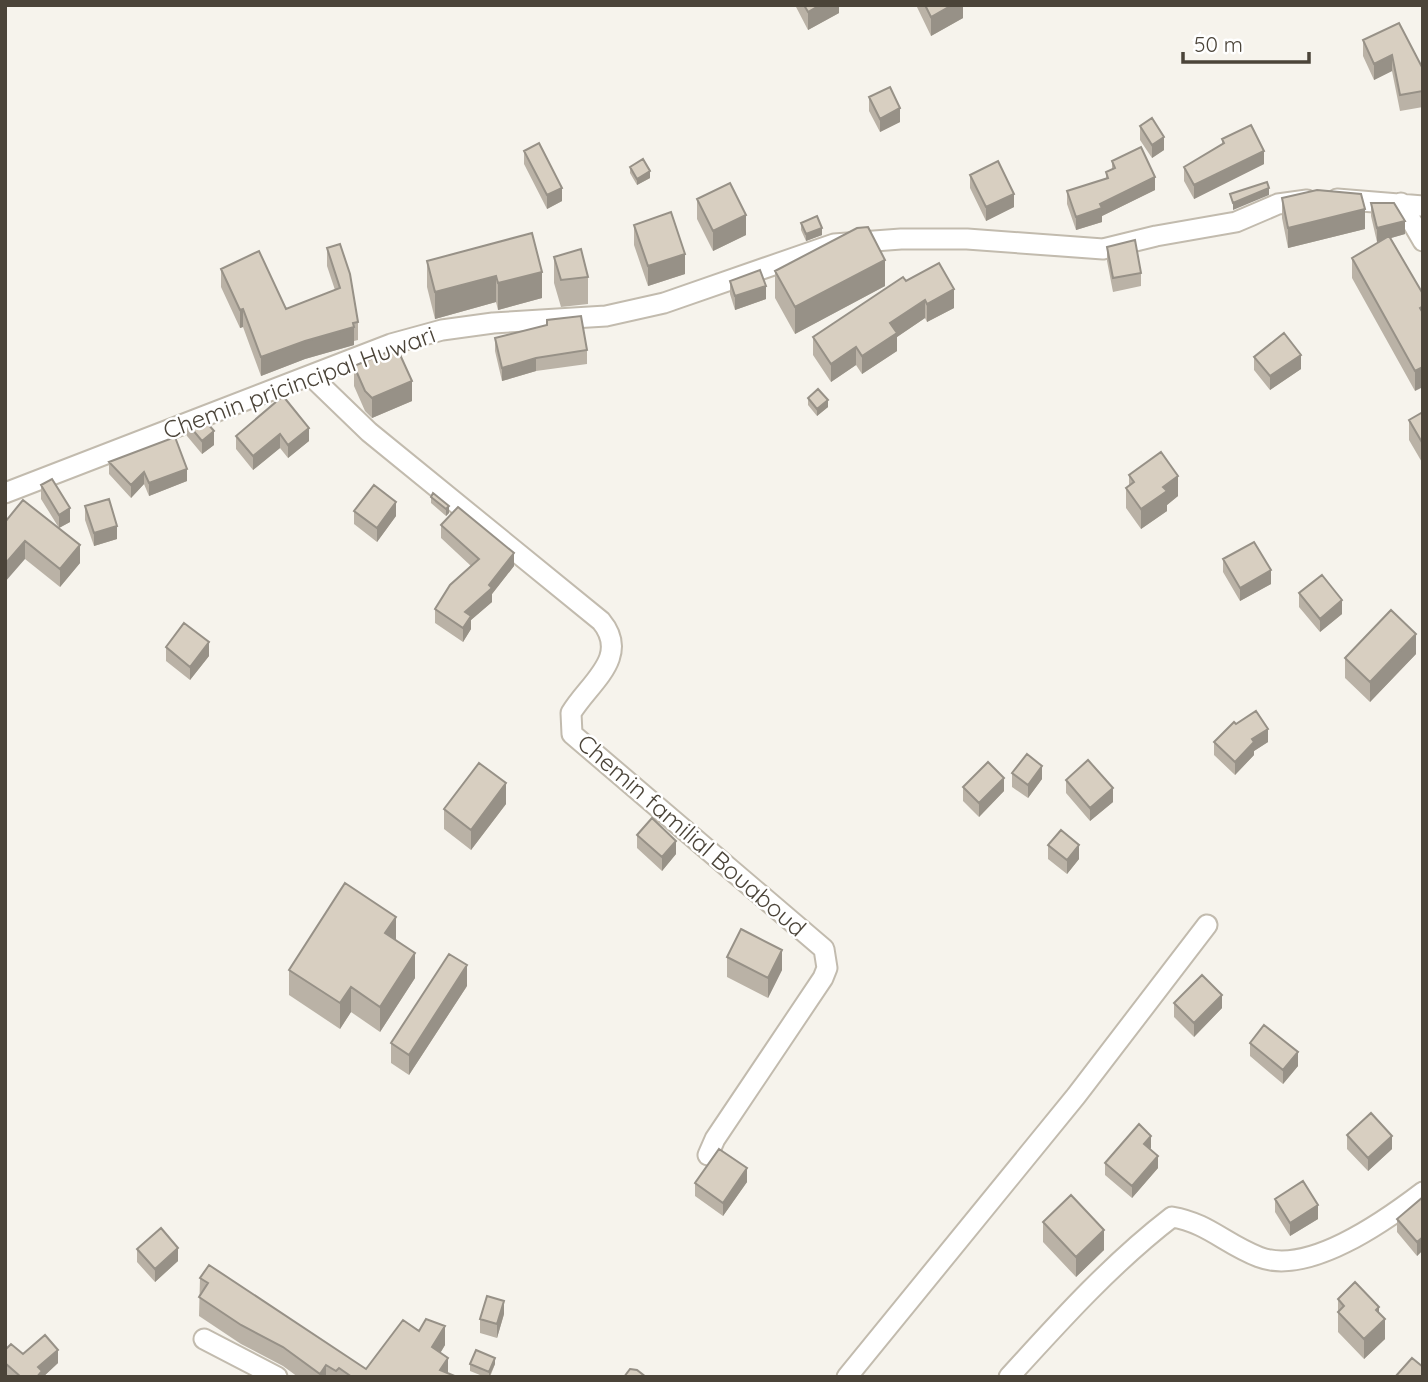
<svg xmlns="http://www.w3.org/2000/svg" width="1428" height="1382" font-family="Quicksand,sans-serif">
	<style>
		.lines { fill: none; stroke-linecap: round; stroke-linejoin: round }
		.street-casing { stroke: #c2bbae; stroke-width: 23 }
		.street { stroke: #fff; stroke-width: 19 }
		.wall { fill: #bab2a6 }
		.shaded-wall { fill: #979187 }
		.building { fill: #d8cfc1; stroke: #979187; stroke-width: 2 }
		.labels { text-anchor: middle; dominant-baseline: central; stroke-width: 5; stroke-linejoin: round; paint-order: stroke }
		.street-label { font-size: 24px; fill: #4b4439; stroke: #fff }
	</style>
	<rect width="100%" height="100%" fill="#f6f3ec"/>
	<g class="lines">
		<g class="street-casing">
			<path id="street" d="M1337,199l86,7
				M1401,203l22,38
				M311,376l58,56 232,189c30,36 -12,62 -30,92l1,21 252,215 3,19 -4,10 -108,161 -7,16
				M5,493l386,-149 51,-14 51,-7 113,-7 58,-13 170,-59 67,-5h66l136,10 53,-13 80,-14 42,-18 29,-4
				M204,1339l73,38
				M847,1377l229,-281 131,-171
				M1009,1377c50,-55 103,-114 163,-160 36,6 53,27 87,40 49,19 126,-36 164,-65"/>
		</g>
		<use href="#street" class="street"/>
	</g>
	<path class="wall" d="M795,5h44v8l-31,17z
		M916,5h47v13l-32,18z
		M1363,40l60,29v38l-23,4 -8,-40 -18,9 -11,-24z
		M869,97l31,25 -20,10 -11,-21z
		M1140,126l24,24 -12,8 -12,-18z
		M1222,139l42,25 -70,35 -10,-18v-14l38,-23z
		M524,151l38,50 -15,8 -23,-45z
		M1112,161l43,29 -53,26v6l-26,8 -9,-26v-13l39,-12v-7l6,-3z
		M630,167l20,11 -13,7 -7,-12z
		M970,175l44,32 -28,14 -16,-33z
		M1282,198l83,31 -77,19 -6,-30z
		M697,199l49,36 -33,16 -16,-32z
		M1371,203l34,31 -14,4 32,56 -8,97 -63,-113v-20l29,-17 -4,1 -6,-26z
		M801,223l21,12 -16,6 -5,-11z
		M634,225l51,49 -37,12 -14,-41z
		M532,233l10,65 -44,12 -2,-8 -61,17 -8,-32v-26z
		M1107,247l34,26v13l-28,6 -6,-31z
		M327,248l31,74v18l-4,1v4l-49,14 -44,17 -18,-49 -3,1 -19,-41v-18l65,40 49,-19 -8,-24z
		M554,257l34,20v27l-27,3 -7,-24z
		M775,271l110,15 -90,48 -20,-36z
		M730,281l36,18 -31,11 -5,-16z
		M906,281l48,27 -27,14 -2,-4 -28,19v14l-35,23 -6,-9 -25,17 -18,-27v-18z
		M547,320l40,30v14l-51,7 -34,10 -7,-30v-13l52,-12z
		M1254,357l47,12 -31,21 -16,-20z
		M354,366l58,35 -40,17 -7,-7 -11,-25z
		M283,396l26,45 -21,17 -8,-10 -27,22 -17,-21v-13z
		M808,398l20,9 -11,9 -9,-11z
		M1423,412v52l-14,-24v-20z
		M187,423l27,22 -12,9 -15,-18z
		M109,462l78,19 -38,15 -5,-12 -13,14 -22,-24z
		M1129,475l49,21 -11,9v6l-26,18 -15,-21v-20l3,-2z
		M41,485l29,37 -11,6 -18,-29z
		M433,493l16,20 -3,3 -15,-13v-6z
		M23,500l57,63 -20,24 -35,-28z
		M85,506l32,33 -23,7 -9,-26z
		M354,511l42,5 -19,26 -23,-18z
		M441,525l73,41 -22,28v8l-21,18v9l-8,13 -28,-19v-14l36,-43 -30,-28z
		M1223,559l48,25 -31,17 -17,-29z
		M1299,593l43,21 -22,18 -21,-25z
		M166,647l43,9 -19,24 -24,-19z
		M1416,654l-46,48 -25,-24v-20z
		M1236,724l32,18 -14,9v4l-19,20 -21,-20v-13z
		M1012,773l30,6 -14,19 -16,-11z
		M1066,780l47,22 -23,19 -24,-28z
		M963,787l41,4 -25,26 -16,-16z
		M506,804l-35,46 -27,-21v-20z
		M637,835l39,19 -14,17 -25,-23z
		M1048,845l31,14 -12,15 -19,-15z
		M396,941l19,37 -35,54 -29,-20 -11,17 -51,-34v-25z
		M727,957l55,13 -14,28 -41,-21z
		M467,986l-58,89 -18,-12v-20z
		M1174,1003l48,5 -28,29 -20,-20z
		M1250,1043l48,23 -15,18 -33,-28z
		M1347,1135l45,14 -24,22 -21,-22z
		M1151,1148l-1,1 8,19 -26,30 -27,-23v-12z
		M747,1182l-24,34 -28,-20v-13z
		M1423,1197v53l-6,6 -20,-24v-13z
		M1275,1199l43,20 -28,17 -15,-24z
		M1043,1222l61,28 -28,27 -33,-35z
		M137,1249l41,12 -23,21 -18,-20z
		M200,1278l166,91 53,-38 26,14 -5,8 8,20 9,4h-159l-15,-11 -42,-22 -42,-28z
		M1338,1299l41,14 6,26 -21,20 -26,-27z
		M504,1314l-7,24 -17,-5v-14z
		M5,1350l18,4 35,9 -15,14h-38z
		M470,1364h25l-5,13h-5l-15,-6z"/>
	<path class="shaded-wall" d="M820,5h19v8l-31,17v-18z
		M952,5h11v13l-32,18v-19z
		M1392,55v16l-18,9v-16z
		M900,108v14l-20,10v-13z
		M1164,137v13l-12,8v-13z
		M1264,151v13l-70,35v-14z
		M650,171v7l-13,7v-6z
		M1155,177v13l-53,26v6l-26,8v-13z
		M562,188v13l-15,8v-14z
		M1269,188v7l-36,15v-7z
		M1014,194v13l-28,14v-14z
		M1365,209v20l-77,19v-20z
		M746,215v20l-33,16v-20z
		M1405,221v13l-28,8v-14z
		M822,228v7l-16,6v-7z
		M685,254v20l-37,12v-20z
		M885,260v26l-90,48v-27z
		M542,272v26l-44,12v-27z
		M496,276v26l-61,17v-27z
		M766,286v13l-31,11v-14z
		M954,289v19l-27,14v-18z
		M925,300v18l-28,19v14l-35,23v-18l28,-33z
		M243,309v18l-3,1v-18z
		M354,327v18l-49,14 -44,17v-19l44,-16z
		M856,347v18l-25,17v-18z
		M1301,355v14l-31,21v-14z
		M536,358v13l-34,10v-13z
		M1423,367v20l-8,4v-20z
		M412,381v20l-40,17v-20z
		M828,400v7l-11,9v-7z
		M309,428v13l-21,17v-13z
		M214,431v14l-12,9v-13z
		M280,434v14l-27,22v-14z
		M187,469v12l-38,15v-13z
		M144,472v12l-13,14v-13z
		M1178,476v20l-11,9v6l-26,18v-20l22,-22z
		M396,502v14l-19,26v-14z
		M449,506v7l-3,3v-7z
		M70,508v14l-11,6v-13z
		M117,526v13l-23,7v-13z
		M25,541v18l-20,23v-18z
		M80,545v18l-20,24v-18z
		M514,553v13l-22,28v8l-21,18v9l-8,13v-14l2,-16 24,-27z
		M1271,570v14l-31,17v-13z
		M1342,600v14l-22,18v-13z
		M1416,634v20l-46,48v-20z
		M209,642v14l-19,24v-13z
		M1268,729v13l-14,9v4l-19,20v-13l17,-23z
		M1042,766v13l-14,19v-13z
		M1004,778v13l-25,26v-14z
		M506,783v21l-35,46v-20z
		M1113,788v14l-23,19v-13z
		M676,841v13l-14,17v-14z
		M1079,845v14l-12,15v-14z
		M396,917v25l-11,-9z
		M782,950v20l-14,28v-20z
		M415,953v25l-35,54v-25z
		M467,965v21l-58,89v-20z
		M351,987v25l-11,17v-26z
		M1222,995v13l-28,29v-14z
		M1298,1052v14l-15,18v-14z
		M1151,1136v12l-7,8v-12z
		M1392,1136v13l-24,22v-13z
		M1158,1156v12l-26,30v-12z
		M747,1168v14l-24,34v-13z
		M1318,1205v14l-28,17v-13z
		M1104,1230v20l-28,27v-20z
		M1423,1237v13l-6,6v-14z
		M178,1248v13l-23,21v-13z
		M504,1301v13l-7,24v-14z
		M1379,1307v18l6,-6v20l-21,20v-20l12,-29z
		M445,1326v19l-13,22v-20z
		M58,1350v13l-15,14h-6l1,-10z
		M448,1358v19l-8,-7z
		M495,1358v6l-6,13v-5z
		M326,1365v12h-6v-3z"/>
	<path class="building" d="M804,5h16l-12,7z
		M925,5h27l-21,12z
		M1399,23l24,46v22l-23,4 -8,-40 -18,9 -11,-24z
		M890,87l10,21 -20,11 -11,-22z
		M1152,118l12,19 -12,8 -12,-19z
		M1251,125l13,26 -70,34 -10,-18 40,-24 -2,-4z
		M539,143l23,45 -15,7 -23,-44z
		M1141,147l14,30 -55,27 2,4 -26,9 -9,-26 41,-13 -2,-6 9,-4 -3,-7z
		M643,159l7,12 -13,8 -7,-12z
		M998,161l16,33 -28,13 -16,-32z
		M1267,182l2,6 -36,15 -3,-9z
		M730,183l16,32 -33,16 -16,-32z
		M1317,190l44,4 4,15 -77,19 -6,-30z
		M1371,203h23l11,18 -28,7z
		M671,212l14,42 -37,12 -14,-41z
		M817,216l5,12 -16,6 -5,-11z
		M868,227l17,33 -90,47 -20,-36 82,-43z
		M532,233l10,39 -44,11 -2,-7 -61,16 -8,-31z
		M1389,236l34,58v12l-3,2 3,5v54l-8,4 -63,-113z
		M1135,240l6,33 -28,5 -6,-31z
		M340,244l10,30 8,48 -5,1 1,4 -49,14 -44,16 -18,-48 -3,1 -19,-41 38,-18 27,58 54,-21 -13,-40z
		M581,249l7,28 -27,3 -7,-23z
		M939,263l15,26 -27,15 -2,-4 -35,23 7,10 -35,23 -6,-9 -25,17 -18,-27 90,-60 3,4z
		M760,270l6,16 -31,10 -5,-15z
		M581,316l6,34 -51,8 -34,10 -7,-30 52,-13v-5z
		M1284,333l17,22 -31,21 -16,-19z
		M397,348l15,33 -40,17 -7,-7 -11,-25z
		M818,389l10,11 -11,9 -9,-11z
		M283,396l26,32 -21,17 -8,-11 -27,22 -17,-20z
		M1423,412v32l-14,-24z
		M202,417l12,14 -12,10 -15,-18z
		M175,437l12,32 -38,14 -5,-11 -13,13 -22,-23z
		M1161,452l17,24 -15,11 4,4 -26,18 -15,-21 8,-6 -5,-7z
		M52,479l18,29 -11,7 -18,-30z
		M374,485l22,17 -19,26 -23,-17z
		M433,493l16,13 -3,3 -15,-12z
		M109,499l8,27 -23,7 -9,-27z
		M23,500l57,45 -20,24 -35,-28 -20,23v-42z
		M458,507l56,46 -25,32 3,3 -27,24 6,4 -8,12 -28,-19 15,-24 29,-26 -38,-34z
		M1254,542l17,28 -31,18 -17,-29z
		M1322,575l20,25 -22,19 -21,-26z
		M1391,610l25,24 -46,48 -25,-24z
		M184,623l25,19 -19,25 -24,-20z
		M1256,711l12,18 -16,10 2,3 -19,20 -21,-20 20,-20 2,2z
		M1027,754l15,12 -14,19 -16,-12z
		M1088,760l25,28 -23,20 -24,-28z
		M988,762l16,16 -25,25 -16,-16z
		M479,763l27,20 -35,47 -27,-21z
		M652,818l24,23 -14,16 -25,-22z
		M1061,830l18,15 -12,15 -19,-15z
		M345,883l51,34 -11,16 30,20 -35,54 -29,-20 -11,16 -51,-33z
		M741,929l41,21 -14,28 -41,-21z
		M449,954l18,11 -58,90 -18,-12z
		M1202,975l20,20 -28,28 -20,-20z
		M1264,1025l34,27 -15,18 -33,-27z
		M1371,1113l21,23 -24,22 -21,-23z
		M1139,1124l12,12 -7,8 14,12 -26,30 -27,-23z
		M719,1149l28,19 -24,35 -28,-20z
		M1303,1181l15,24 -28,18 -15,-24z
		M1071,1195l33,35 -28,27 -33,-35z
		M1423,1197v40l-6,5 -20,-23z
		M161,1228l17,20 -23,21 -18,-20z
		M209,1265l157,104 37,-49 16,11 7,-12 19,7 -13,21 16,11 -8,12 17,7h-105l-13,-9 -3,3 -10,-6 -6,9 -37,-27 -42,-22 -42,-28 9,-14 -8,-5z
		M1355,1282l24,25 -3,3 9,9 -21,20 -26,-27 6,-6 -6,-7z
		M487,1296l17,5 -7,23 -17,-5z
		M45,1335l13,15 -20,17 4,4 -5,6h-16l-16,-14v-13l6,-6 12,10z
		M476,1350l19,8 -6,14 -19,-8z
		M1412,1358l11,9v10h-28z
		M630,1369l7,1 9,7h-22z"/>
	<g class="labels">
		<g class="street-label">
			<text transform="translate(299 382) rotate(-20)">Chemin pricincipal Huwari</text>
			<text transform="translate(692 835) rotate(41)">Chemin familial Bouaboud</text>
		</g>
	</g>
	<rect width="1428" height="1382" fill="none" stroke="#4b4439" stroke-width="14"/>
	<path d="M1183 52v10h126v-10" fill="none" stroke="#4b4439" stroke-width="3.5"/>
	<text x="1194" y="52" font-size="21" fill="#4b4439" stroke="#ffffff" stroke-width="5" paint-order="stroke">50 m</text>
</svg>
